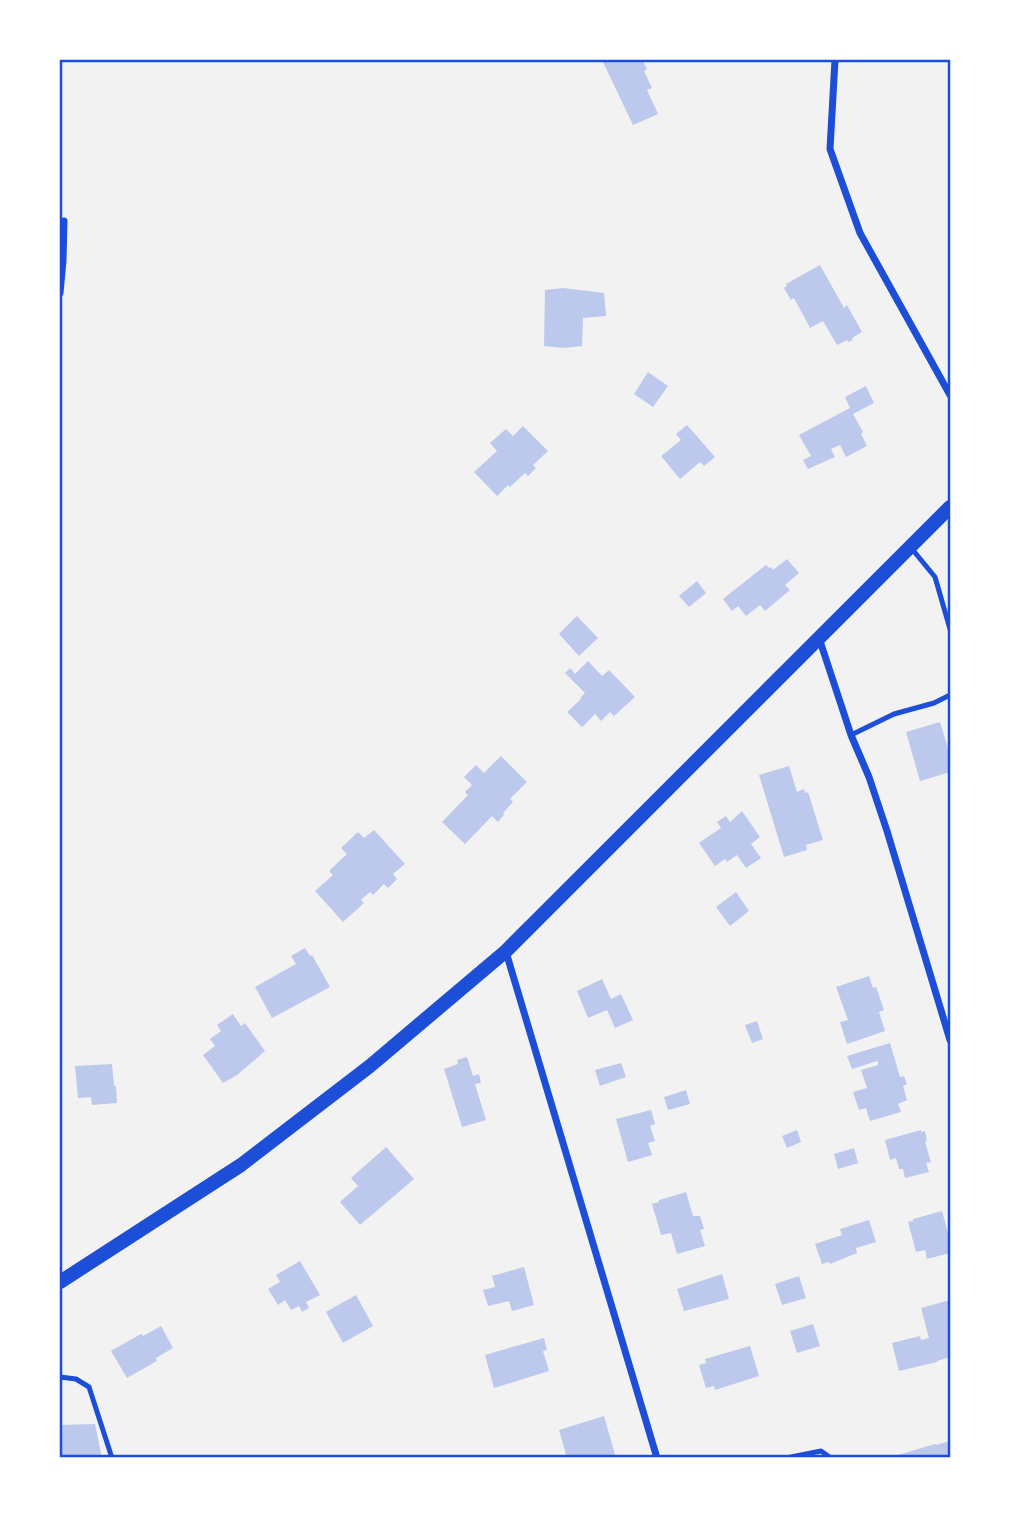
<svg xmlns="http://www.w3.org/2000/svg" width="1010" height="1517" font-family="'Varela Round',sans-serif">
	<style>
		.building { fill: #bdc9ec }
		.lines { fill: none; stroke-linecap: round; stroke-linejoin: round }
		.service { stroke: #1d4ed8; stroke-width: 5 }
		.minor { stroke: #1d4ed8; stroke-width: 7 }
		.secondary { stroke: #1d4ed8; stroke-width: 14 }
		.neatline { fill: none; stroke: #1d4ed8; stroke-width: 2.5 }
	</style>
	<rect width="100%" height="100%" fill="#f2f2f2"/>
	<path class="building" d="M602,60h36l1,1 3,-1 5,9 -3,2 8,17 -5,2 11,24 -25,11z
		M820,265l24,43 3,-3 15,27 -10,6 1,2 -5,2 -1,-2 -10,5 -14,-24 -13,7 -16,-30 -3,2 -7,-12 3,-2 -1,-2z
		M563,288l41,5 2,23 -23,2 -1,28 -19,2 -19,-2 1,-56z
		M648,372l20,14 -15,21 -19,-13z
		M866,386l8,17 -21,11 10,18 -2,2 6,12 -21,11 -6,-12 -9,4 4,8 -27,12 -5,-9 8,-4 -12,-21 51,-27 -5,-11z
		M687,425l28,32 -11,9 -4,-4 -20,17 -19,-23 20,-16 -5,-6z
		M523,426l25,25 -15,14 3,3 -8,8 -3,-3 -15,14 -2,-2 -11,11 -23,-24 23,-21 -7,-8 16,-14 7,7z
		M787,559l12,14 -14,12 5,5 -25,21 -5,-6 -14,11 -8,-10 -6,5 -9,-12 43,-34 3,3 2,-1 2,3z
		M697,581l9,12 -17,14 -10,-11z
		M577,616l21,22 -19,18 -20,-22z
		M588,661l14,15 7,-6 26,27 -21,19 -4,-4 -9,9 -6,-7 -13,13 -15,-15 14,-13 -1,-1 5,-5 -20,-20 5,-5 5,6z
		M940,722l9,30h1v20l-30,9 -14,-49z
		M501,756l26,26 -17,17 3,3 -10,11 1,2 -6,7 -6,-6 -27,28 -23,-22 26,-27 -3,-3 7,-7 -8,-8 12,-12 8,8z
		M789,766l8,26 7,-3 1,4 3,-1 15,48 -17,5 1,5 -23,7 -25,-82z
		M742,811l18,26 -9,7 10,14 -15,10 -9,-13 -10,7 -2,-3 -10,7 -16,-23 22,-15 -4,-6 9,-6 4,6z
		M374,830l31,34 -12,10 4,5 -9,9 -4,-4 -11,11 -3,-3 -9,8 3,3 -21,19 -28,-31 18,-16 -4,-4 18,-17 -6,-6 17,-16 6,6z
		M736,892l13,19 -19,15 -14,-19z
		M305,948l5,8 2,-1 18,32 -58,31 -17,-31 41,-23 -5,-8z
		M869,976l4,12 3,-1 8,23 -5,2 6,19 -38,13 -7,-22 8,-2 -12,-33z
		M602,979l9,20 10,-5 12,26 -18,8 -8,-18 -19,8 -11,-27z
		M233,1014l8,12 4,-3 20,28 -28,24 -14,8 -20,-28 12,-9 -5,-7 11,-8 -4,-6z
		M757,1021l6,18 -11,4 -7,-18z
		M890,1043l10,34 4,-1 3,8 -4,2 4,14 -9,4 3,8 -31,9 -4,-13 -7,2 -6,-18 14,-4 -6,-18 17,-5v-3l-1,-1 -25,8 -5,-13z
		M467,1057l6,19 6,-2 2,9 -6,1 11,36 -24,7 -18,-58 14,-5 -1,-4z
		M621,1063l5,14 -26,9 -5,-16z
		M112,1064l2,22h2l1,17 -25,2 -1,-8 -13,1 -3,-32z
		M686,1090l4,14 -22,6 -4,-13z
		M651,1110l4,14 -5,2 5,15 -7,2 4,12 -24,7 -12,-43z
		M797,1130l4,12 -14,6 -5,-12z
		M921,1130v2l4,-1 2,10 -2,1 6,20 -5,1 3,9 -24,6 -2,-9h-4l-3,-11 -6,2 -5,-20z
		M386,1147l28,32 -54,46 -20,-23 18,-16 -7,-8z
		M854,1148l4,15 -20,6 -4,-15z
		M686,1192l7,24h7l4,13 -4,1 5,16 -28,8 -6,-21 -10,2 -9,-31 7,-2v-2z
		M942,1211l6,22 2,-1v12h-2l2,9 -23,6 -2,-9 -9,2 -8,-30 5,-1v-2z
		M869,1220l7,22 -20,6 1,5 -27,11 -1,-2 -7,2 -7,-20 27,-9 -2,-6z
		M300,1261l20,34 -14,7 3,6 -7,4 -3,-6 -8,4 -6,-10 -7,5 -10,-16 12,-7 -4,-7z
		M524,1267l10,38 -22,6 -3,-10 -21,5 -5,-16 12,-3 -3,-11z
		M722,1274l7,25 -45,12 -7,-22z
		M799,1276l7,22 -24,7 -7,-21z
		M356,1295l17,31 -30,17 -17,-31z
		M950,1300v57l-13,4v1l-38,9 -7,-28 28,-7 1,4 8,-2 -8,-30z
		M813,1324l7,22 -23,7 -7,-22z
		M161,1326l12,22 -17,10 1,3 -30,17 -16,-27 30,-17 2,2z
		M544,1338l3,12 -4,1 6,20 -55,17 -9,-33z
		M750,1346l9,30 -44,14 -1,-4 -8,2 -7,-23 7,-2 -1,-4z
		M604,1416l12,42h-49l-8,-28z
		M95,1424l7,34h-42v-33z
		M950,1441v17h-62l47,-14 1,1z"/>
	<g class="lines">
		<path class="service" d="M912,549l23,28 15,52
			M851,735l43,-21 40,-11 16,-8
			M60,1377l16,2 13,8 23,71
			M786,1458l35,-7 10,7"/>
		<path class="minor" d="M835,60l-5,89 30,84 90,162
			M60,293l3,-32 1,-40
			M819,638l32,97 18,42 18,54 63,209
			M506,952l151,506"/>
		<path class="secondary" d="M60,1282l181,-117 129,-99 136,-115 444,-444"/>
	</g>
	<rect width="1010" height="1517" fill="none" stroke="#ffffff" stroke-width="122"/>
	<rect x="61" y="61" width="888" height="1395" class="neatline"/>
</svg>
